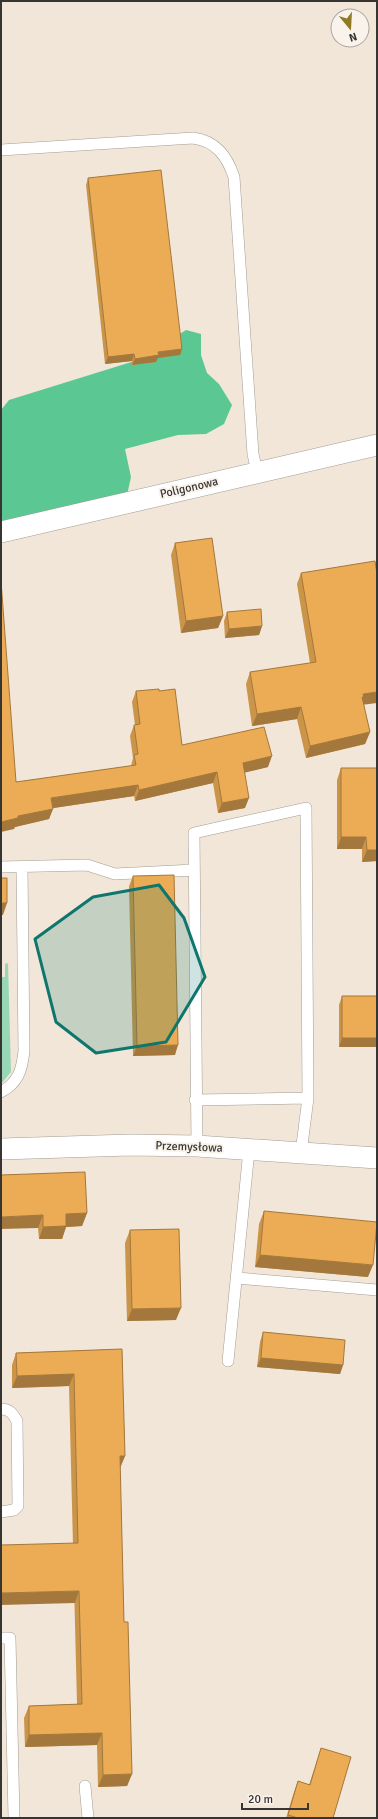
<svg xmlns="http://www.w3.org/2000/svg" width="378" height="1819" font-family="Signika,sans-serif">
	<style>
		.built { fill: #f1e6d8; fill-rule: evenodd }
		.green { fill: #98d7b5 }
		.forest { fill: #5bc894 }
		.lines { fill: none; stroke-linecap: round; stroke-linejoin: round }
		.service-casing { stroke: #a29c95; stroke-width: 12 }
		.minor-casing { stroke: #a29c95; stroke-width: 22 }
		.service { stroke: #fff; stroke-width: 11 }
		.minor { stroke: #fff; stroke-width: 21 }
		.wall { fill: #ca9449 }
		.shaded-wall { fill: #a4783c }
		.building { fill: #ebac55; stroke: #a4783c }
		.marked { fill: #0f766e; fill-opacity: 0.2; stroke: #0f766e; stroke-width: 3; stroke-linejoin: round }
		.labels { text-anchor: middle; dominant-baseline: central; stroke-width: 4; stroke-linejoin: round; paint-order: stroke }
		.street-label { font-size: 12px; fill: #373532; stroke: #faf3ec }
	</style>
	<rect width="100%" height="100%" fill="#faf3ec"/>
	<path class="built" d="M1,1h376v1817h-376zM338,16h24v24h-24z"/>
	<path class="green" d="M8,963l3,109 -10,12v-107h4v-13z"/>
	<path class="forest" d="M186,330l15,4v21l6,18 12,11 13,21 -8,19 -18,10 -28,1 -53,14 6,28 -4,18 -126,31v-116l8,-10 132,-41z"/>
	<g class="lines">
		<g class="service-casing">
			<path id="service" d="M1,150l192,-12c23,3 34,18 41,39l19,277 4,18
				M1,867l86,-2 28,9 79,-4
				M1,1092c17,-9 21,-22 23,-41l-2,-184
				M195,1100l113,-2
				M197,1146l-3,-313 112,-25 2,290 -7,55
				M237,1278l140,12
				M228,1361l21,-211
				M1,1409c9,0 12,5 16,12l1,85 -4,4 -13,2
				M1,1638h9l4,180
				M85,1786l3,32"/>
		</g>
		<g class="minor-casing">
			<path id="minor" d="M1,532l376,-87
				M1,1149l129,-4 67,1 180,12"/>
		</g>
		<use href="#service" class="service"/>
		<use href="#minor" class="minor"/>
	</g>
	<path class="wall" d="M88,178l94,171 -2,6 -22,3 -2,4 -24,3v-4l-27,3 -19,-179z
		M175,543l48,73 -5,12 -37,5 -10,-78z
		M301,573l62,132 7,27 -5,12 -59,14 -9,-39 -45,7 -6,-42 4,-12 60,-9 -13,-79z
		M227,612l35,14 -3,9 -34,3 -1,-17z
		M136,691h23l23,54 86,22 -24,5 1,36 -27,5 -5,-30 -78,18 -1,-5 -81,12 -4,11 -34,8 -1,2 2,-47 115,-16 2,-8 -3,-22 4,-11h1l-3,-23z
		M341,768l36,93 -15,1v-13h-25v-69z
		M133,876l42,179 -42,1 -4,-170z
		M342,996h35l-38,51v-42z
		M1,1175l86,38 -5,13 -16,1 -4,12h-23l-1,-11z
		M264,1211l104,66 -113,-10 4,-43z
		M130,1230l46,90 -49,1 -2,-78z
		M263,1332l80,33 -3,9 -83,-7 3,-25z
		M122,1349l3,107 -5,12 4,154 8,152 -5,12 -29,1 -1,-42 -72,2 -1,-29 5,-12 48,-2 -8,-318 -57,2v-23l4,-12z
		M321,1748l12,70h-47l8,-26 4,-11 11,4z"/>
	<path class="shaded-wall" d="M182,349l-2,6 -22,3 -2,4 -24,3 3,-6 23,-7z
		M134,354l-2,7 -27,3 3,-7z
		M223,616l-5,12 -37,5 5,-12z
		M262,626l-3,9 -34,3 4,-9z
		M377,692v11l-16,2 -4,4 6,-15z
		M301,707l-4,12 -45,7 5,-12z
		M370,732l-5,12 -59,14 4,-12z
		M272,756l-4,11 -29,7 4,-11z
		M217,772l-4,11 -78,18 4,-11z
		M138,785l-4,11 -87,13 4,-11z
		M249,798l-4,10 -27,5 4,-10z
		M53,809l-4,10 -34,8 -1,2 -13,3v-10l17,-6z
		M341,837h25l-4,12h-25z
		M367,850h10v11l-15,1z
		M1,903h6l-4,12h-2z
		M342,1038h35v9h-38z
		M178,1045l-3,10 -42,1 4,-10z
		M87,1213l-5,13 -16,1 -4,12h-23l4,-12 23,-13z
		M43,1215l-5,13 -37,1v-12z
		M260,1255l113,10 -5,12 -113,-10z
		M181,1308l-5,12 -49,1 5,-12z
		M261,1358l82,7 -3,9 -83,-7z
		M74,1374l-5,12 -57,2 5,-12z
		M120,1456h5l-5,12z
		M79,1591l-4,12 -74,2v-12z
		M102,1733l-5,12 -72,2 4,-12z
		M132,1774l-5,12 -29,1 5,-12z"/>
	<path class="building" d="M161,170l21,179 -24,3 1,3 -24,4 -1,-5 -26,3 -20,-179z
		M212,538l11,78 -37,5 -11,-78z
		M375,561l2,13v118l-14,2 1,3h-2l8,35 -60,14 -9,-39 -44,7 -7,-42 66,-10 -15,-89z
		M1,581l15,201 120,-17 -2,-10 4,-1 -4,-29 6,-1 -4,-33 23,-2v2l16,-2 7,56 82,-18 8,29 -29,7 6,35 -27,5 -5,-31 -78,18 -1,-5 -87,13 2,11 -35,7v2l-17,4z
		M261,609l1,17 -33,3 -2,-17z
		M341,768h36v82h-10l-1,-13h-25z
		M174,875l4,170 -41,1 -4,-170z
		M1,878h6v25h-6z
		M342,996h35v42h-35z
		M85,1172l2,41 -21,1v12l-23,1v-12l-42,2v-42z
		M264,1211l113,11 -4,43 -113,-10z
		M179,1229l2,79 -49,1 -2,-79z
		M263,1332l82,8 -2,25 -82,-7z
		M122,1349l3,107h-5l4,166h4l4,152 -29,1 -1,-42 -73,2v-29l53,-2 -3,-113 -78,2v-48l77,-2 -4,-169 -57,2 -1,-23z
		M321,1748l30,9 -18,61h-35l-10,-3 10,-34 12,4z"/>
	<path class="marked" d="M159,885l25,33 21,59 -39,65 -70,11 -40,-31 -21,-83 58,-42z"/>
	<g class="labels">
		<g class="street-label">
			<text transform="translate(189 488) rotate(-13)">Poligonowa</text>
			<text transform="translate(189 1147) rotate(2)">Przemysłowa</text>
		</g>
	</g>
	<rect width="378" height="1819" fill="none" stroke="#373532" stroke-width="4"/>
	<g transform="translate(350 28) rotate(162)"><circle r="19" fill="#faf3ec" stroke="#aca7a2"/>
	<path d="M0-3L7 15L0 10L-7 15Z" fill="#917a21"/>
	<text y="-6" font-size="11" font-weight="bold" text-anchor="middle" fill="#373532">N</text>
	</g>
	<path d="M242 1803v6h66v-6" fill="none" stroke="#373532" stroke-width="2"/>
	<text x="248" y="1803" font-size="12" fill="#373532" stroke="#faf3ec" stroke-width="3" paint-order="stroke">20 m</text>
</svg>
